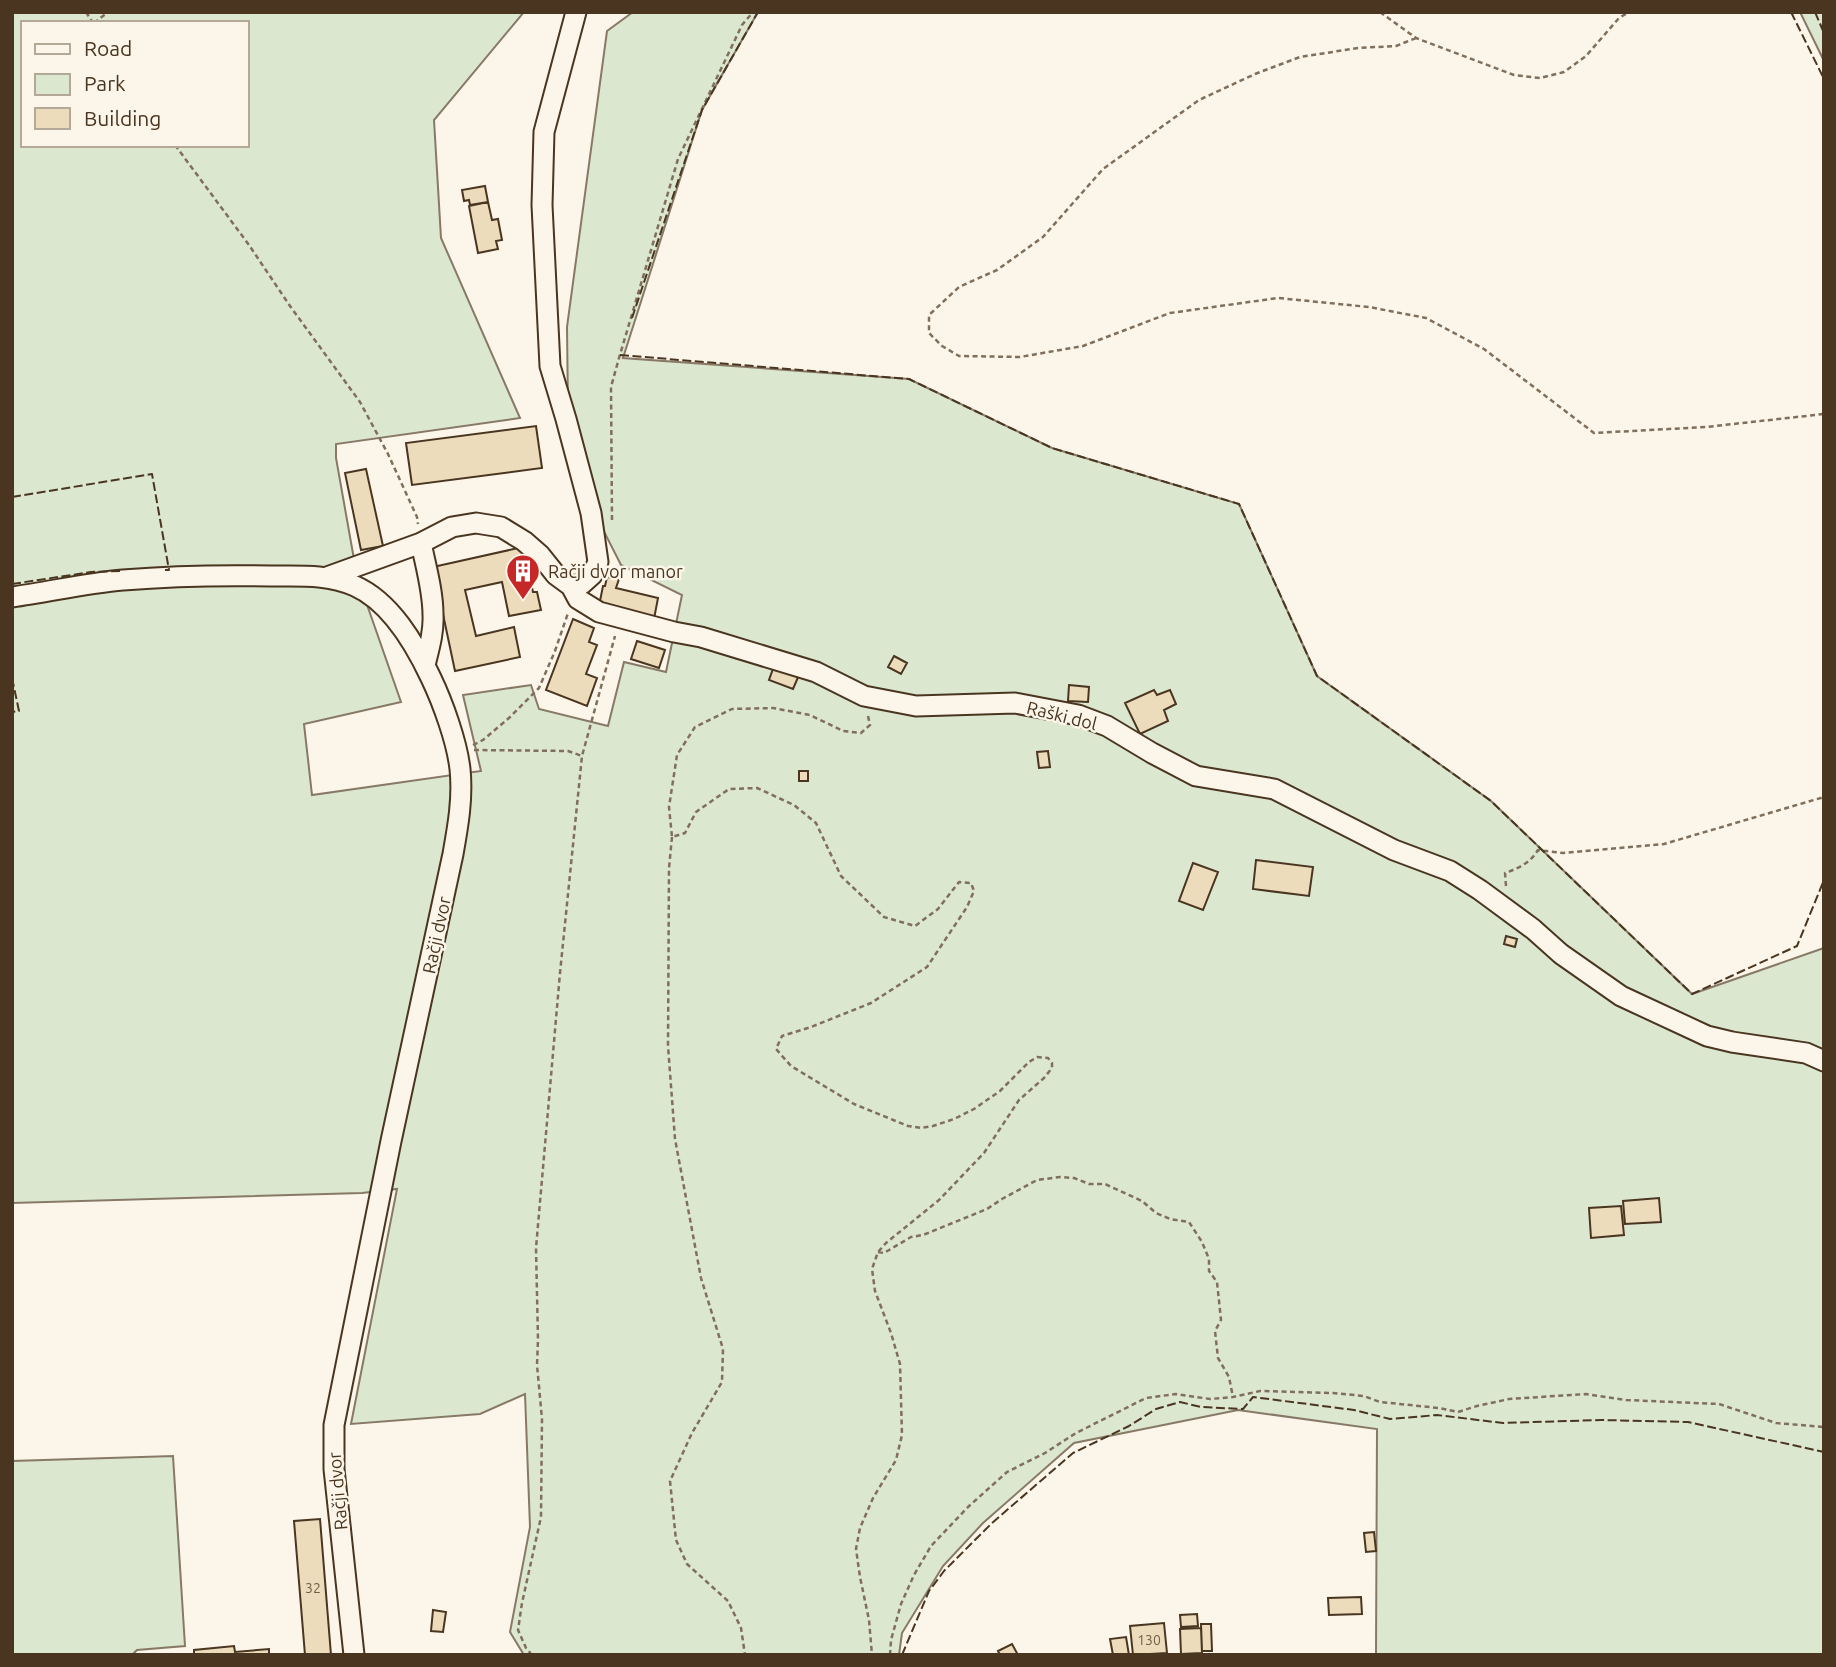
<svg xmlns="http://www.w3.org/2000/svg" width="1836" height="1667" font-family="Ubuntu,sans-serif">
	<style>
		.green { fill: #dce7d0; stroke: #887966; stroke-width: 2; fill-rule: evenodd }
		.building { fill: #ecdcbc; stroke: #4a3520; stroke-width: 2 }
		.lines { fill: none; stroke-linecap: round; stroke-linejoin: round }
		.minor-casing { stroke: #4a3520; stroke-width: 23 }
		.path { stroke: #7f6f5c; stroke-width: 2.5; stroke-dasharray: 5 3.5; stroke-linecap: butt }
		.minor { stroke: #fbf6e9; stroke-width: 19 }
		.fence { stroke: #4a3520; stroke-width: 2; stroke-dasharray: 9 3.5; stroke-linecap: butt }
		.labels { text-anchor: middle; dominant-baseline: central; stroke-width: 5; stroke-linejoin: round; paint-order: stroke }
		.number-label { font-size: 14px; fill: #725f47 }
		.poi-label { font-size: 18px; fill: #4a3520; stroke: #fbf6e9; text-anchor: start }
		.street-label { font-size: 18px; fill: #4a3520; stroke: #fbf6e9 }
	</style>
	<rect width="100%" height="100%" fill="#fbf6e9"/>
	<path class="green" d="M12,12h512l-90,108 7,118 79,180 -184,26v14l21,118 44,126 -97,22 8,71 169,-24 -18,-76 68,-10 8,24 69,17 16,-64 42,10 16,-77 -61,-30 -31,-61 -22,-93 -1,-84 40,-296 26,-19h125l-56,98 -79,248 286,21 143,69 187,56 78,172 174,125 201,193 132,-46v707h-448l1,-226 -139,-19 -164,33 -91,80 -40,43 -41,67 -3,22h-375l-14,-23 20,-105 -5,-133 -45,20 -129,10 46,-235 -35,4 -350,10zM23,23h224v122h-224z
		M1800,12h24v49z
		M173,1456l12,190 -48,4 -5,5h-120v-194z"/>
	<path class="building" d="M485,186l3,16 -18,3 -1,-5 -5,1 -2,-11z
		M488,202l4,18 6,-1 4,21 -6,1 2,8 -20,4 -9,-47z
		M536,426l6,42 -130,17 -6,-42z
		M366,469l17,77 -22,4 -16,-77z
		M523,547l10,45h4l4,18 -32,6 -7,-34 -37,8 11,46 38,-9 6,30 -65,14 -22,-104z
		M607,577l12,2 -3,9 42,10 -4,21 -55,-13 4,-20h2z
		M573,619l21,9 -5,14 8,3 -11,29 11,4 -10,28 -41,-16z
		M637,641l28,9 -6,18 -28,-9z
		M894,656l13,7 -6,11 -13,-7z
		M774,666l25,9 -6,14 -24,-9z
		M1069,685l20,2 -1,15 -20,-1z
		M1154,690l3,5 13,-5 6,14 -12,6 4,11 -28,13 -15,-31z
		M1048,751l2,16 -11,1 -2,-16z
		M799,771h9v10h-9z
		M1256,860l57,7 -4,29 -56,-7z
		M1193,863l25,9 -15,38 -24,-9z
		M1506,936l11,3 -2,8 -11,-3z
		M1659,1198l2,24 -36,2 -2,-23z
		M1621,1206l3,29 -33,3 -2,-30z
		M320,1519l11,136h-26l-11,-134z
		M1374,1532l2,19 -10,1 -2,-19z
		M1361,1597l1,17 -33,1 -1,-17z
		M433,1610l13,2 -3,20 -12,-1z
		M1197,1614l1,12 -17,1 -1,-12z
		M1164,1623l3,30 -34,2 -3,-29z
		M1201,1624h10l1,27h-10z
		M1201,1628l1,25 -21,1 -1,-25z
		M1126,1637l3,18h-16l-3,-16z
		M1012,1644l6,11h-18l-2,-4z
		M234,1646l1,6 34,-3v6h-75v-5z"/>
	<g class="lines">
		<g class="minor-casing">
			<path id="minor" d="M421,543c5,24 12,48 12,72 1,17 -4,34 -8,50
				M327,577l94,-34 31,-16 24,-4 25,4 23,14 16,14 16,20 15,11 11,-2 10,-9 6,-13 -7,-49 -25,-94 -16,-53 -8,-161 2,-73 32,-120
				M571,586l7,13 21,13 75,20 27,5 115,35 48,24 52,10 99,-3 63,12 29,11 45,27 44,23 78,13 120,61 56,21 30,19 53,39 28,25 60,42 86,40 25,6 74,11 18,8
				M12,597c37,-5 74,-14 111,-17 49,-4 99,-5 148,-4 29,0 57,-2 84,10 36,16 60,58 76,92 12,25 26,64 29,91 3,29 -2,57 -7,85l-62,287 -57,284v44l20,186"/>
		</g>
		<path class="path" d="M86,12l7,11
			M1380,12l36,26 98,37 26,3 24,-6 22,-16 33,-38 10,-6
			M94,23l14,-11
			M1416,38l-20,8 -38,2 -58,9 -45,17 -56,26 -96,69 -60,68 -46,33 -38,17 -30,28v18l13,13 17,10 61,1 63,-11 87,-33 108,-15 91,9 57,11 58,31 110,84 112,-6 118,-13
			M175,145l74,100 41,61 70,96 28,52 29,63 1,7
			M612,520l-1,-133 8,-29 59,-199 64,-134 11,-13
			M868,716l2,9 -9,8 -18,-2 -33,-16 -37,-7 -41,1 -37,18 -18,28 -8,52 3,30 13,-4 11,-21 33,-23 28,-1 37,17 22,18 25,53 43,41 31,9 23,-17 21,-27 12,1 3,8 -7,16 -40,60 -56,36 -60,24 -29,9 -6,13 15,17 63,38 54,22 13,2 12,-2 21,-7 20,-10 26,-18 29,-29 8,-5 11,1 4,5v5l-8,10 -25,22 -35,53 -45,47 -53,43 -8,9 -6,17 3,22 16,42 9,31 2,71 -6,25 -23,38 -13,30 -4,21 4,28 9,43 3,35
			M473,745l10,-5 26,-22 30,-30 16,-37 13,-38
			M474,750l94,1 14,5
			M672,837l-3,31 -1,178 7,93 26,139 22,71 -1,33 -30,51 -22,48 6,59 11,24 41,37 13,27 4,27
			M1506,886l-1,-13c14,-5 25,-10 33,-23l25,3 101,-9 160,-47
			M878,1252l6,1 27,-16 12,-2 64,-26 15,-10 35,-19 23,-3 14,1 15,6h16l37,17 14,12 14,6 19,3 13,20 7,17v12l8,11 4,38 -6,11 3,27 11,19 4,20
			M532,1655l-6,-7 -8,-18 4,-27 19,-86 1,-98 -5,-54 1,-25 -2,-92 24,-275 22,-217 33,-120
			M890,1655l1,-15 10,-36 13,-29 17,-29 37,-39 39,-35 38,-19 31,-20 70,-35 30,-4 34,5 23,-2 27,-6 73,2 31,3 16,6 59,6 19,4 19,-6 32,-7 77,-5 40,6 93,4 57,19 48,4"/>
		<use href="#minor" class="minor"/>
		<path class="fence" d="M1791,12l33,67
			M1815,12l9,21
			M632,318l70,-208 56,-98
			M620,355l289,24 143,69 187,56 78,172 174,125 201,193 105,-48 27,-66
			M12,497l140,-23 17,96h-4
			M12,584l79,-12 29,-1
			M12,678l7,33 -7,1
			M902,1655l27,-64 15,-20 48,-48 81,-70 56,-27 27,-17 24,-7 21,5 42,2 10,-12 101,13 36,9 47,-4 66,8 98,-3 87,2 136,30"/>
	</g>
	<defs>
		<g id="building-pin" transform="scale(1.75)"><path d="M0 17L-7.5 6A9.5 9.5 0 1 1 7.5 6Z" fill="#c62828" stroke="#fbf6e9"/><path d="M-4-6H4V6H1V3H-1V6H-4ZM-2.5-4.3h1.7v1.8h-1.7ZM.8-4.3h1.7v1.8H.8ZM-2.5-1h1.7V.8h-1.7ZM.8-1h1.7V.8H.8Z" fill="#fff"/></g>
	</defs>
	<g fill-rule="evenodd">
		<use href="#building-pin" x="523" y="571"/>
	</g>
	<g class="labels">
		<g class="number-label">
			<text x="313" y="1588">32</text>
			<text x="1149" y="1640">130</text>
		</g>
		<g class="poi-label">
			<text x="548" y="571">Račji dvor manor</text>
		</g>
		<g class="street-label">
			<text transform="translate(1062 715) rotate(14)">Raški dol</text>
			<text transform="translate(436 935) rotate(-78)">Račji dvor</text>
			<text transform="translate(337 1491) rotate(-95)">Račji dvor</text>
		</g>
	</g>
	<rect width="1836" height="1667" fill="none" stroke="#4a3520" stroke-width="28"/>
	<rect x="21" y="21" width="228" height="126" fill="#fbf6e9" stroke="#b4a999" stroke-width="2"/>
	<rect x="35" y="44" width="35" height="10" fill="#fbf6e9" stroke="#b4a999" stroke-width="2"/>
	<text x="84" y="56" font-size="21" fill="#4a3520">Road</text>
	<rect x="35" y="74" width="35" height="21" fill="#dce7d0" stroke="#b4a999" stroke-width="2"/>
	<text x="84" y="91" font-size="21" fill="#4a3520">Park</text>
	<rect x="35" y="108" width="35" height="21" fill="#ecdcbc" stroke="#b4a999" stroke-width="2"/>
	<text x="84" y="126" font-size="21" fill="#4a3520">Building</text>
</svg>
